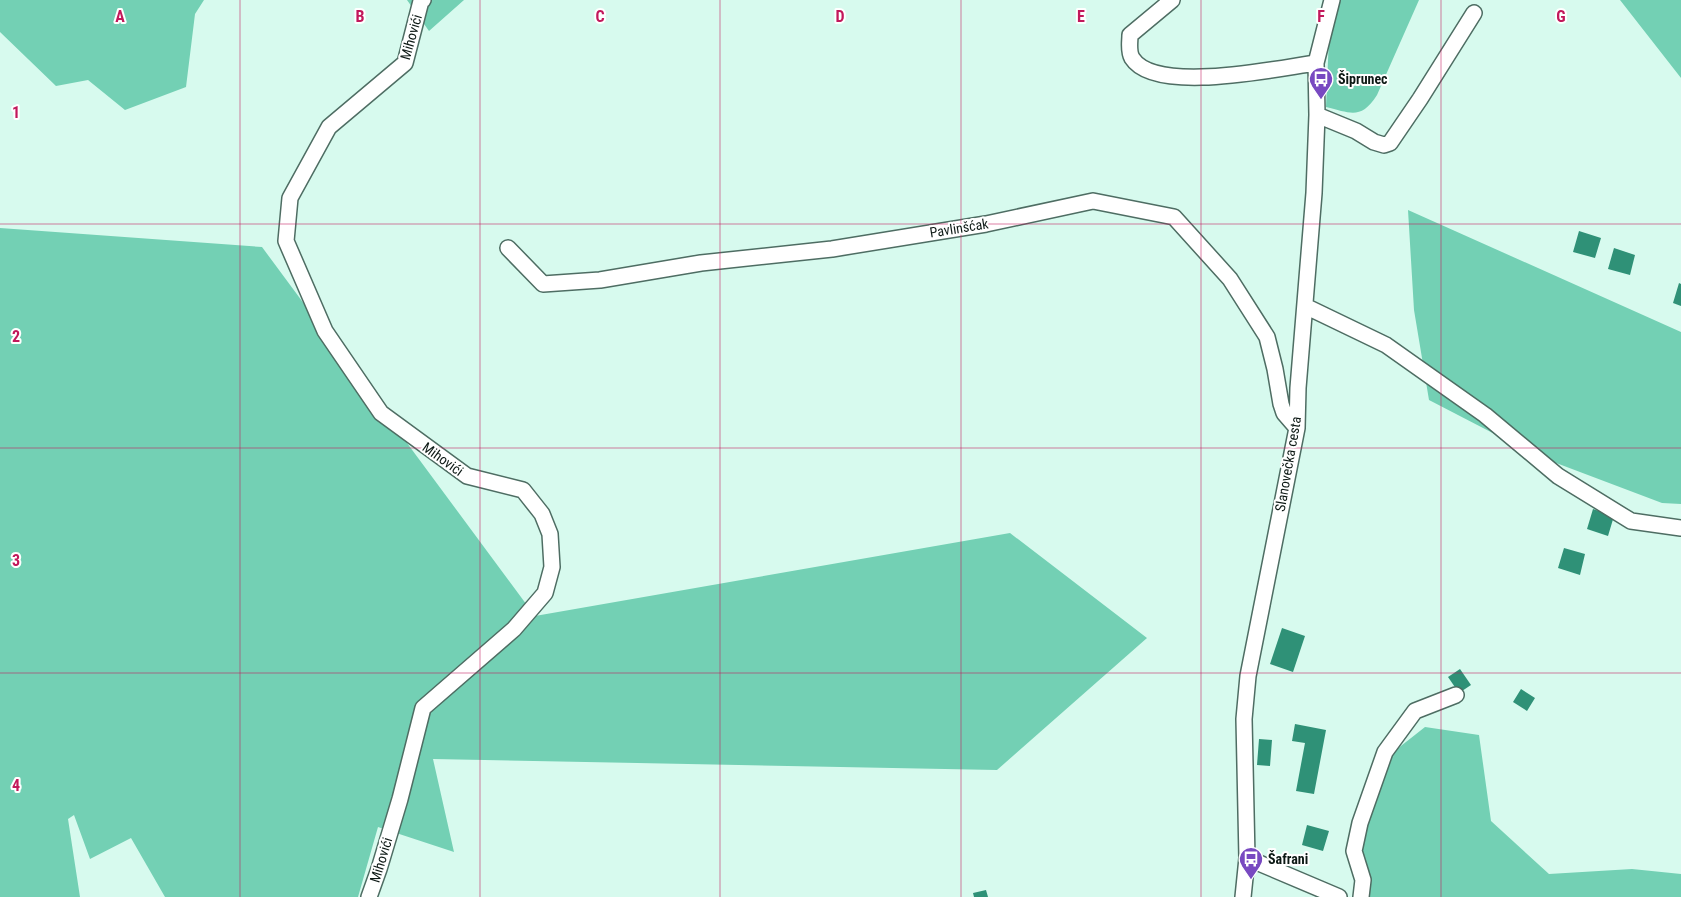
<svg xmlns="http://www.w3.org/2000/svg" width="1681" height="897" font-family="'Roboto Condensed',sans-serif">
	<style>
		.forest { fill: #73d0b4 }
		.building { fill: #2f9177 }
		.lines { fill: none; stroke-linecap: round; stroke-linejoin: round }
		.minor-casing { stroke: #4e6d63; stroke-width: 18 }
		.minor { stroke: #fff; stroke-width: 15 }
		.grid { fill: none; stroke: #c2185b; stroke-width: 1; stroke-opacity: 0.55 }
		.labels { text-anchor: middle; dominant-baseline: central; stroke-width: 4; stroke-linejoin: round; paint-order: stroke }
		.street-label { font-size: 14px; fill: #0c1814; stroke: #fff }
		.poi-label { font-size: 14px; font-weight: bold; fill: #0c1814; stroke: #fff; text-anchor: start }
		.grid-label { font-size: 16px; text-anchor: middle; font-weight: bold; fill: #c2185b; stroke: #fff; stroke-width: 4; stroke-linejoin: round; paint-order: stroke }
	</style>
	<rect width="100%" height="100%" fill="#d7faee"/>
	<path class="forest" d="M0,0h204l-9,14 -9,73 -61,23 -37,-30 -32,6 -56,-54z
		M407,0h57l-35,31z
		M1340,0h79l-42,95c-16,25 -26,18 -51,12l3,-70z
		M1620,0h61v78z
		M1408,210l273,122v172l-19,-1 -127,-48 -106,-55 -15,-90z
		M0,228l262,19 273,369 475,-83 137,105 -150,132 -564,-11 21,93 -76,-25 -20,70h-193l-34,-59 -41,21 -16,-44 -6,4 12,78h-80z
		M1425,727l54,8 12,86 58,53 83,-5 49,5v23h-312l2,-13 -10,-33 11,-49 20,-49z"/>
	<path class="building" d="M1579,231l22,7 -6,20 -22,-6z
		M1614,248l21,7 -5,20 -22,-6z
		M1679,283l2,1v22l-8,-3z
		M1593,509l21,7 -6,20 -21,-7z
		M1564,548l21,6 -5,21 -22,-7z
		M1282,628l23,8 -12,36 -23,-8z
		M1460,669l11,16 -12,8 -11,-16z
		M1521,689l14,9 -8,13 -14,-9z
		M1295,724l31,6 -12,64 -18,-3 9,-48 -13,-2z
		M1259,739l13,1 -2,26 -13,-1z
		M1307,825l22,6 -6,20 -21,-6z
		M986,890l2,7h-14l-1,-4z"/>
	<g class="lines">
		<g class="minor-casing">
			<path id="minor" d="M1172,0l-42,35c0,7 -2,16 2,23 23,37 146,10 184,5
				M1317,115l39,16 18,11 10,3 6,-2 30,-44 54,-86
				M508,248l35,36 57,-4 101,-17 131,-14 154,-25 107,-23 81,16 56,62 37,58 8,32 6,35 3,9 13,15
				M1305,306l81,39 99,70 73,61 73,45 50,7
				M1247,858l92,39
				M369,897l10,-28 21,-70 23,-91 91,-79 31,-36 7,-26 -2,-33 -8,-20 -19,-24 -56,-14 -86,-63 -56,-82 -39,-90 4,-43 39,-71 76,-64 16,-62 2,-1
				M1243,897l4,-39 -3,-139 4,-43 49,-248 1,-40 16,-195 3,-78 -1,-52 16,-63
				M1361,897l2,-17 -9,-29 6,-28 25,-71 30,-41 41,-16"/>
		</g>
		<use href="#minor" class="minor"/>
	</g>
	<path class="grid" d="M240,0v897M480,0v897M720,0v897M961,0v897M1201,0v897M1441,0v897M0,224h1681M0,448h1681M0,673h1681"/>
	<defs>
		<g id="bus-pin" transform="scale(1.25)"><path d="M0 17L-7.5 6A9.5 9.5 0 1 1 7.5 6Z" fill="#7849c1" stroke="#fff"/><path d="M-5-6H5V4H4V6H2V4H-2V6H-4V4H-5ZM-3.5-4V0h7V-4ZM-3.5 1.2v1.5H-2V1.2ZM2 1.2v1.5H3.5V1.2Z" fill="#fff"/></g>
	</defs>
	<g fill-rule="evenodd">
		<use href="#bus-pin" x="1321" y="79"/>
		<use href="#bus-pin" x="1251" y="859"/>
	</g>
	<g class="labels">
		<g class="street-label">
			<text transform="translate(411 37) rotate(-74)">Mihovići</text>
			<text transform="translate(959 228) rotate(-9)">Pavlinšćak</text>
			<text transform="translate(443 459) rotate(36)">Mihovići</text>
			<text transform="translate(1288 464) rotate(-80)">Slanovečka cesta</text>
			<text transform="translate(381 860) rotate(-73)">Mihovići</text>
		</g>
		<g class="poi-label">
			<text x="1338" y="79">Šiprunec</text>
			<text x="1268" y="859">Šafrani</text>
		</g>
	</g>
	<g class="grid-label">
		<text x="120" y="22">A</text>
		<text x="360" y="22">B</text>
		<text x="600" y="22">C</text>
		<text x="840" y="22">D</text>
		<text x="1081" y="22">E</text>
		<text x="1321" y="22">F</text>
		<text x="1561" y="22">G</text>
		<text x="16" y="118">1</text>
		<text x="16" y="342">2</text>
		<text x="16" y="566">3</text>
		<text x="16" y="791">4</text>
	</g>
</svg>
